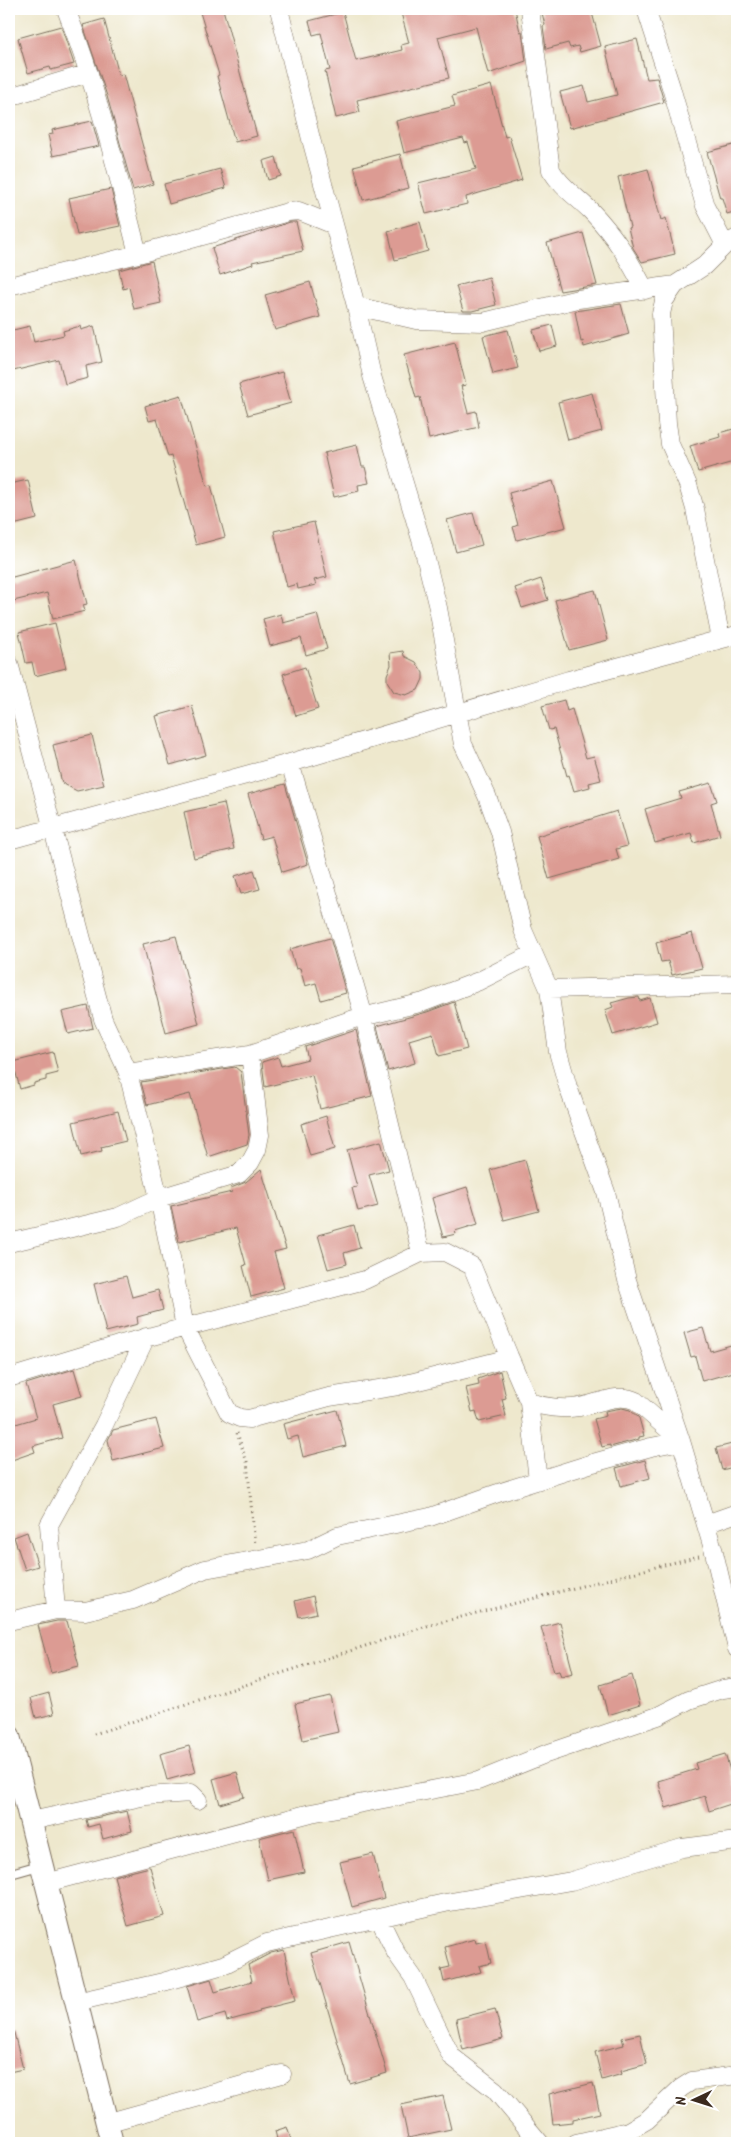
<svg xmlns="http://www.w3.org/2000/svg" width="746" height="2152" font-family="Kalam,sans-serif">
	<style>
		.building { fill: #dc9b93 }
		.lines { fill: none; stroke-linecap: round; stroke-linejoin: round }
		.service-casing { stroke: #7a6c5b; stroke-width: 11 }
		.minor-casing { stroke: #7a6c5b; stroke-width: 19 }
		.tertiary-casing { stroke: #7a6c5b; stroke-width: 24 }
		.path { stroke: #7a6c5b; stroke-width: 3; stroke-dasharray: 1 4; stroke-linecap: butt }
		.service { stroke: #fff; stroke-width: 9 }
		.minor { stroke: #fff; stroke-width: 18 }
		.tertiary { stroke: #fff; stroke-width: 22 }
	</style>
	<rect width="100%" height="100%" fill="#fff"/>
	<filter id="ink" filterUnits="userSpaceOnUse"><feTurbulence type="fractalNoise" baseFrequency=".02" numOctaves="2"/><feDisplacementMap in="SourceGraphic" scale="10" xChannelSelector="R" yChannelSelector="G"/><feConvolveMatrix kernelMatrix="1 2 1 2 8 2 1 2 1" color-interpolation-filters="sRGB"/></filter>
	<filter id="wash" filterUnits="userSpaceOnUse"><feTurbulence type="fractalNoise" baseFrequency=".0096" numOctaves="4" result="noise"/><feDisplacementMap in="SourceGraphic" scale="20" xChannelSelector="R" yChannelSelector="G"/><feGaussianBlur stdDeviation="1.12" result="paint"/><feColorMatrix in="noise" values="0 0 0 0 0 0 0 0 0 0 0 0 0 0 0 0 0 1.4 0 .05"/><feComposite in="paint" operator="in"/></filter>
	<g filter="url(#wash)">
		<rect width="100%" height="100%" fill="#eee8cd"/>
		<g id="blocks">
			<path class="building" d="M199,9h24l34,127 -22,6 -18,-66 2,-1z
				M400,9h115l5,23 2,-1 4,30 -38,13 -12,-47 -38,10 11,41 -92,22 3,12 -24,6 -11,-47 5,-1 -9,-37 -8,2 -4,-14 34,-9 13,49 46,-11 -1,-5 8,-2z
				M541,9h50l10,37 -21,6 -2,-6 -8,2 -2,-5 -22,6 -3,-23 2,-1z
				M104,19l15,56 4,-1 30,110 -20,6 -26,-94 -24,-71z
				M61,26l13,38 -23,6 -1,-3 -22,6 -10,-35z
				M637,39l10,40 10,-1 7,24 -94,26 -10,-36 24,-6 4,16 29,-7 -12,-48z
				M491,85l14,52 4,-1 13,44 -56,17 1,7 -41,10 -8,-31 58,-14 -8,-27 -3,1 -2,-5 -59,15 -8,-32 59,-15 -3,-10z
				M92,121l7,25 -46,10 -5,-21 5,-1 -1,-4z
				M737,144v67l-10,3 -5,-16h-2l-13,-46z
				M400,154l9,34 -46,12 -9,-34z
				M276,157l5,19 -13,4 -5,-19z
				M220,169l6,19 -57,16 -5,-20z
				M648,169l13,51 5,-2 9,36 -33,8 -9,-14 -5,-20 2,-1 -12,-50z
				M111,189l9,37 -43,9 -8,-37z
				M290,222h6l7,29 -51,11 1,2 -33,11 -8,-27z
				M420,222l8,29 -33,9 -7,-29z
				M583,233l14,52 -37,6 -13,-48z
				M152,261l9,42 -27,6 -5,-22 -6,2 -4,-19z
				M489,277l7,28 -24,6h-9l-7,-25z
				M310,282l10,35 -45,13 -10,-35z
				M621,304l8,30 -45,13 -1,-6 -2,1 -6,-31z
				M552,325l5,21 -18,5 -6,-21z
				M30,326l4,16 30,-7 -1,-4 17,-5 1,4 13,-4 8,36 -16,4 2,12 -23,6 -6,-24 -50,12v-41z
				M508,330l10,38 -25,6 -10,-38z
				M455,342l11,43 -5,1 7,27 8,-2 3,16 -50,12 -9,-42 -4,1 -12,-43z
				M282,372l9,31 -43,12 -9,-31z
				M592,393l10,38 -34,9 -10,-38z
				M181,395l26,91 4,-1 14,52 -29,8 -25,-89 -3,1 -11,-38 -8,2 -4,-15z
				M737,428v33l-39,11 -8,-26 30,-9 -1,-4z
				M357,445l5,22h3l4,16 -11,2 1,6 -25,6 -10,-44z
				M28,480l9,39 -28,7v-42z
				M553,481l13,46 -49,13 -4,-13 5,-2 -9,-32z
				M473,513l9,32 -26,7 -9,-32z
				M314,522l13,55 -13,3 2,5 -18,4 -1,-5 -10,3 -13,-56z
				M76,560l11,44 -4,1 2,6 -32,8 -6,-26 -38,9v-24z
				M541,579l7,21 -26,8 -7,-20z
				M595,590l13,50 -39,10 -14,-50z
				M281,614l2,9 34,-9 10,35 -21,6 -5,-17 -31,8 -7,-27z
				M55,623l11,45 -31,8 -3,-14 -6,1 -7,-31z
				M403,651l1,5 12,6 7,11v6l-5,11 -12,5 -12,-3 -7,-11v-6l4,-10 -1,-12z
				M305,667l13,42 -22,7 -13,-42z
				M564,700l3,11 5,-2 14,49 8,-2 7,24 -12,3 1,4 -16,4 -5,-16 -2,1 -13,-47 -5,1 -7,-24z
				M192,706l14,49 -36,10 -14,-49z
				M92,735l12,50 -27,6 -15,-8 -9,-38z
				M711,783l6,18 -6,2 9,32 -26,8 -3,-10 -36,10 -10,-34 36,-11 -2,-6z
				M285,784l23,80 -26,8 -10,-36 -11,3 -13,-45z
				M224,803l10,46 -40,9 -10,-46z
				M617,811l10,35 -11,3 3,10 -70,20 -12,-43z
				M254,870l6,19 -19,5 -6,-18z
				M692,933l10,35 -30,7 -4,-14 -7,1 -5,-19z
				M176,936l23,88 -33,9 -23,-89z
				M330,938l16,55 -25,7 -5,-17 -11,3 -5,-18 -4,1 -6,-20z
				M639,997l1,4 10,-3 7,24 -44,13 -8,-25 8,-3 -2,-4 18,-5z
				M454,1002l13,47 -28,7 -6,-23 -24,7 6,23 -27,8 -11,-45 50,-14z
				M88,1006l5,22 -25,6 -6,-22z
				M356,1030l16,66 -52,13 -8,-34 -47,12 -3,-25 16,-5 3,9 27,-7 -3,-12z
				M53,1052l5,21 -12,3v4l-12,3v2l-14,4 -7,-27z
				M235,1067l6,5 8,63 -2,9 -39,13 -18,-63 -43,11 -6,-23z
				M118,1111l8,30 -25,6 1,4 -21,5 -8,-34z
				M326,1116l9,33 -25,7 -9,-32z
				M381,1141l8,29 -20,5 9,31 -20,5 -6,-23 5,-1 -10,-37z
				M525,1160l14,51 -35,9 -14,-50z
				M261,1169l25,80 -12,3 10,36 -33,9 -8,-31 3,-1 -10,-37 -57,14 -8,-36 61,-14 -1,-4 15,-6z
				M467,1187l11,37 -23,7 1,3 -13,3 -11,-39z
				M354,1225l6,23 -16,5 3,11 -19,5 -10,-34z
				M126,1276l6,21 26,-7 5,20 -26,7 1,7 -32,8 -12,-48z
				M703,1328l7,23 21,-6 6,26 -35,10 -7,-25 -4,1 -7,-24z
				M74,1369l8,27 -29,8 9,34 -29,8 2,6 -26,9v-35l27,-8 -10,-34z
				M500,1371l6,27 -4,1 4,17 -27,6 -3,-11 -4,1 -6,-24 13,-3 -1,-6z
				M622,1408l8,2 9,8 5,18 -5,1v2l-29,8v-2l-8,2 -8,-28 12,-3 -1,-5z
				M337,1410l9,36 -43,11 -5,-21 -11,3 -4,-15z
				M156,1419l8,29 -51,13 -5,-21 5,-10z
				M732,1444l5,22 -15,4 -6,-22z
				M645,1460l5,18 -29,8 -5,-18z
				M27,1532l11,34 -13,4 -11,-33z
				M313,1596l4,17 -18,4 -4,-16z
				M57,1621h10l12,45 -28,7 -13,-48z
				M560,1622l13,51 -12,3 -2,-5 -5,1 -13,-45z
				M632,1675l8,30 -32,10 -8,-30z
				M49,1693l5,21 -18,4 -5,-20z
				M330,1696l8,36 -35,8 -8,-36z
				M189,1746l7,26 -29,8 -7,-26z
				M725,1754l12,39v9l-28,9 -4,-15 -39,12 -8,-27 39,-12 -2,-6z
				M237,1772l7,25 -24,7 -7,-25z
				M127,1811l5,20 -29,8 -4,-15 -11,3 -2,-7z
				M294,1829l10,43 -36,8 -9,-42z
				M373,1854l11,44 -32,9 -12,-45z
				M150,1867l14,49 -36,10 -14,-50z
				M475,1939l1,4 10,-2 5,22 -12,3 2,6 -37,10 -3,-13 9,-2 -5,-20z
				M349,1942l38,131 -37,11 -39,-131z
				M284,1950l11,51 -36,9 1,2 -33,9 -2,-7 -28,8 -10,-36 24,-7 4,13 37,-11 -4,-16 23,-12z
				M495,2009l8,30 -40,11 -7,-31z
				M13,2029l10,40 -14,3v-42z
				M640,2034l7,30 -26,7 1,3 -20,6 -7,-28 29,-7 -2,-7z
				M593,2083l7,30 -27,6v3l-20,2 -4,-30z
				M443,2096l8,33 -43,9 -7,-33z
				M287,2127l5,16h-14l-3,-12z"/>
		</g>
	</g>
	<g filter="url(#ink)">
		<use href="#blocks" fill-opacity="0" stroke="#7a6c5b" stroke-width="1"/>
		<g class="lines">
			<g class="service-casing">
				<path id="service" d="M9,1874l32,-9"/>
			</g>
			<g class="minor-casing">
				<path id="minor" d="M66,9c31,79 51,162 72,245
					M279,9l32,130 45,167 16,70 50,167 16,65 25,136 24,52 13,36 23,98 26,59 9,63 10,35 38,105 21,88 54,161 33,111 23,97
					M530,9l21,161c10,17 26,27 40,41 24,25 38,48 54,79
					M646,9l25,78 34,119 20,39
					M9,97l80,-24
					M9,286l129,-32 150,-42 11,-1 35,14
					M356,306l60,14 67,2 95,-23 97,-14
					M721,639l-26,-130 -7,-24 -18,-41 -3,-21 -6,-109 3,-13 11,-16 29,-19 21,-21 12,-7
					M9,663l94,356c8,19 18,36 25,54l31,125 -41,19 -109,26
					M9,840l281,-77 279,-83 168,-45
					M549,989l188,-5
					M250,1054l10,81 -3,15 -7,13 -11,11 -80,24 26,129 44,86 11,5 9,1 80,-22 69,-11 100,-25 11,-5 20,46c14,5 35,8 50,5 19,-3 39,-15 57,-6l45,40
					M128,1073l122,-19 104,-35 70,-17 55,-21 54,-27
					M421,1253l24,-1 27,14 37,90
					M9,1378l109,-33 247,-65 56,-27 -57,-236 -74,-254
					M529,1402l9,78
					M706,1524l31,-11
					M56,1610l-7,-85 55,-100 42,-88
					M9,1621l47,-11 29,1 48,-11 72,-31 103,-19 29,-14 93,-19 68,-24 95,-30 58,-16 30,-6
					M31,1821l115,-25 45,-3 7,7
					M46,1883l265,-70 167,-32 65,-26 115,-39 31,-16 34,-11 14,-2
					M379,1918l17,35 17,24 38,79 44,34 45,53
					M76,2002l87,-20 60,-17 44,-22 178,-40 126,-22 111,-33 55,-7
					M106,2123l176,-49
					M576,2143l52,-12 19,-11 34,-32 11,-7 45,-6"/>
			</g>
			<g class="tertiary-casing">
				<path id="tertiary" d="M9,1736l103,407"/>
			</g>
			<path class="path" d="M237,1433l10,29 8,83
				M94,1734l336,-109 269,-69"/>
			<use href="#service" class="service"/>
			<use href="#minor" class="minor"/>
			<use href="#tertiary" class="tertiary"/>
		</g>
	</g>
	<rect width="746" height="2152" fill="none" stroke="#fff" stroke-width="30"/>
	<g transform="translate(694 2100) rotate(266)" stroke="#ffffff" stroke-width="4" paint-order="stroke">
	<path d="M0-4L9 19L0 12L-9 19Z" fill="#3b2a1e"/>
	<text y="-8" font-size="14" font-weight="bold" text-anchor="middle" fill="#3b2a1e">N</text>
	</g>
</svg>
